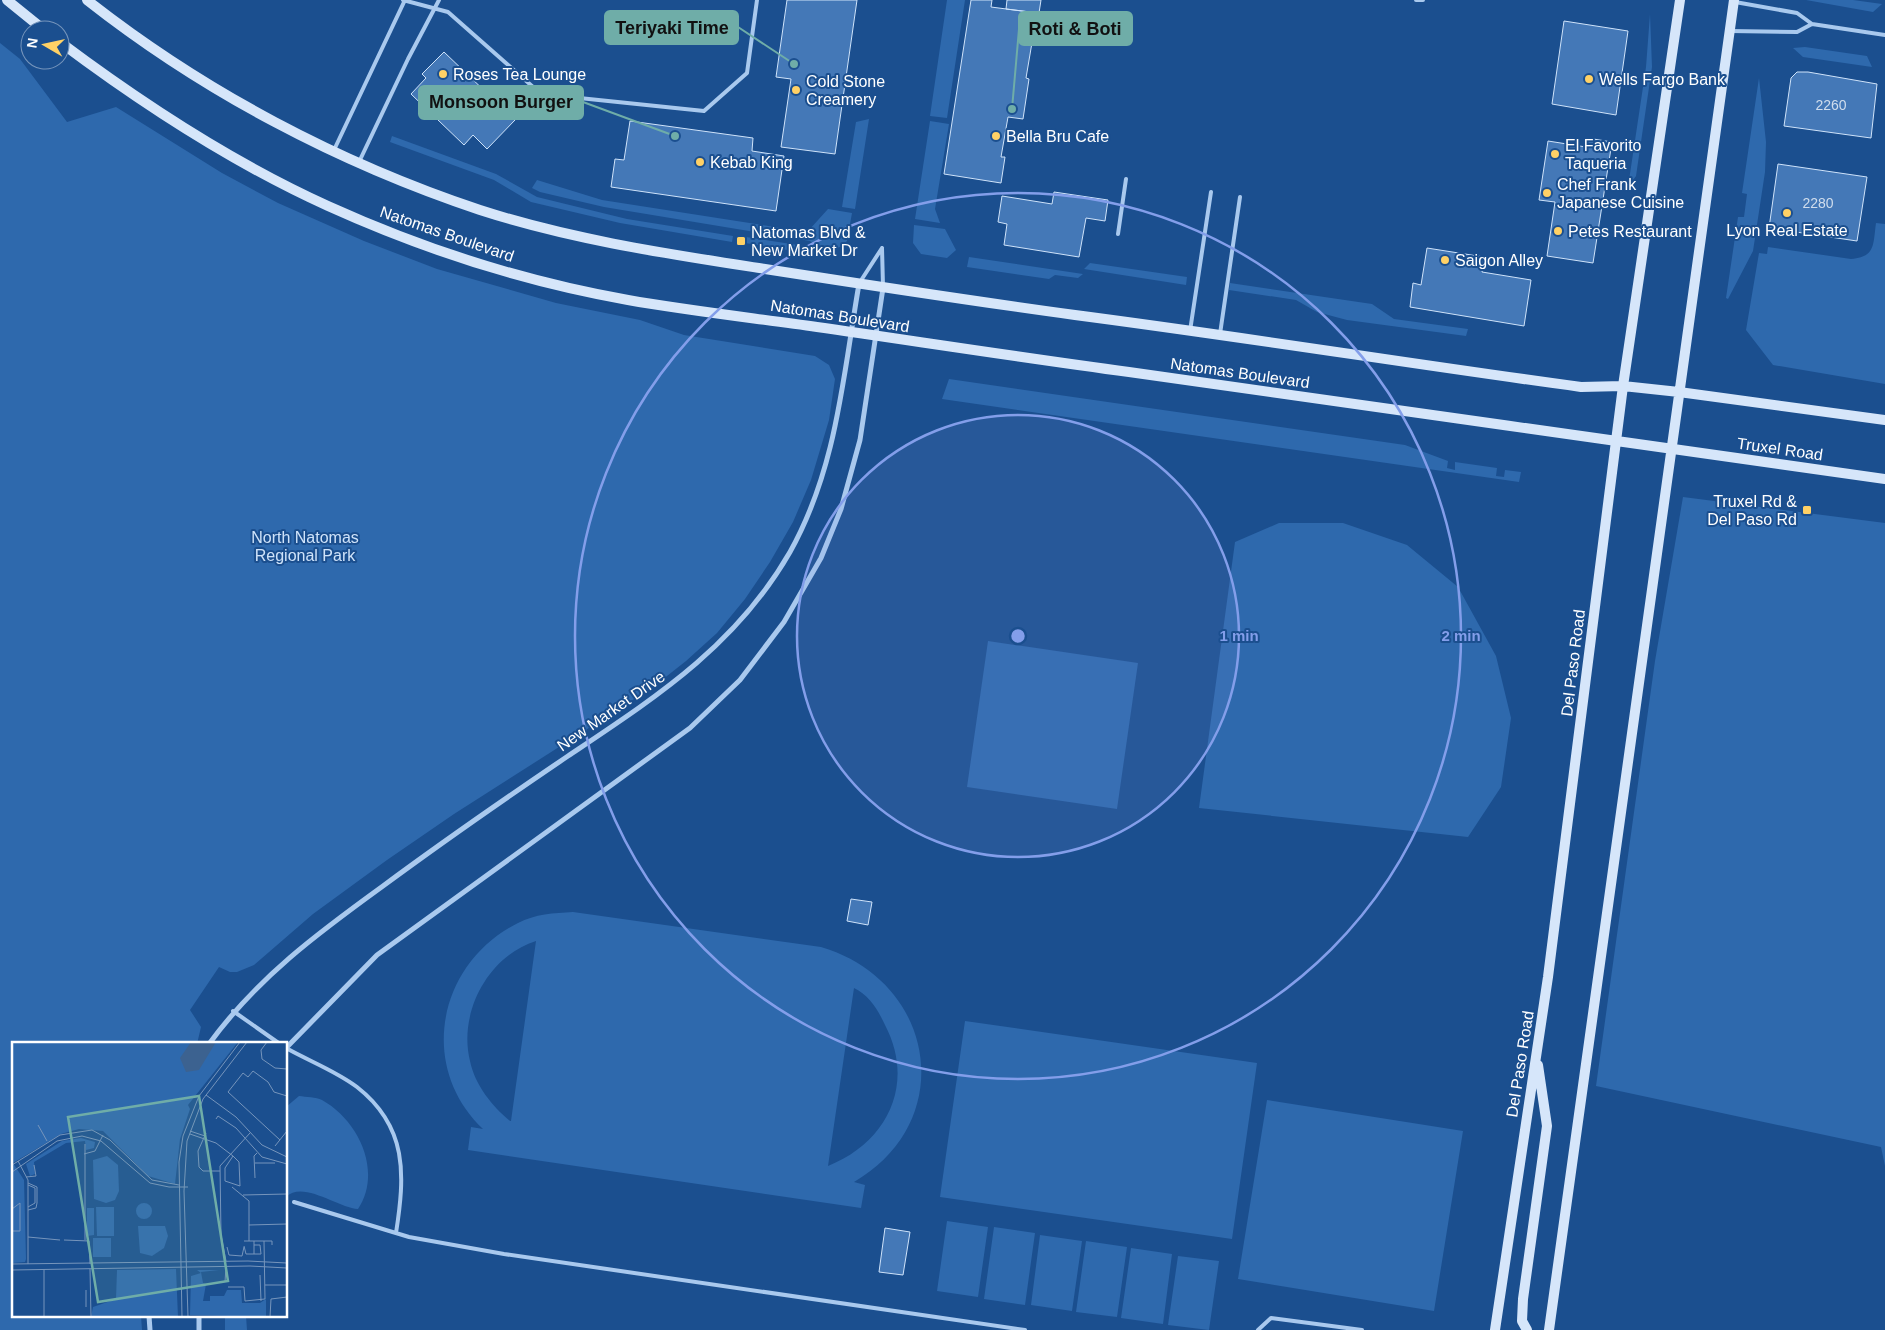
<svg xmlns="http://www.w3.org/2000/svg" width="1885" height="1330" font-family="Helvetica,sans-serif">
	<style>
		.green { fill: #2e69ad; fill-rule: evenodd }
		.building { fill: #4478b7; stroke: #cfe3fa }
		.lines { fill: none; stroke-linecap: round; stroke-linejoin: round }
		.lane { stroke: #a9c9ee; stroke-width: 4 }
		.street { stroke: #a9c9ee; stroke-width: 5 }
		.secondary { stroke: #d6e6fa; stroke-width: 10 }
		.ring { fill: none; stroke: #839eea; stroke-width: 2.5 }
		.poi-dot { fill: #ffd166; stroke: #1b4f8f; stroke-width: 2 }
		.labels { text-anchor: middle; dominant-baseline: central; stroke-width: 4; stroke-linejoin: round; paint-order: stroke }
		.number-label { font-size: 14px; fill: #d0dded }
		.poi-label { font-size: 16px; fill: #fff; stroke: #1b4f8f; text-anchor: start }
		.street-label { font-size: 16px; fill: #fff; stroke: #1b4f8f }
		.park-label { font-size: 16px; fill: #cfe3fa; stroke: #1b4f8f }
		.inset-road { fill: none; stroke: #7695bc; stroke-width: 1 }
		.view { fill: #6fada8; fill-opacity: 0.15; stroke: #6fada8; stroke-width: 2.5 }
		.inset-edge { fill: none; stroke: #fff; stroke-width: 2.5 }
		.centre { fill: #839eea; stroke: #1b4f8f; stroke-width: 2.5 }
		.ring-label { font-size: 15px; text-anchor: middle; font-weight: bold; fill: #839eea; stroke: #1b4f8f; stroke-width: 4; stroke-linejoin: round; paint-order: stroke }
		.leader { fill: none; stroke: #6fada8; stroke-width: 2 }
		.callout-dot { fill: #6fada8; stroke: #1b4f8f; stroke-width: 2 }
		.callout { fill: #6fada8; stroke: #6fada8; stroke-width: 2 }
		.callout-label { font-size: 18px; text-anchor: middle; font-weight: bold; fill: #111 }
	</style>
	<rect width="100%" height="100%" fill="#1b4f8f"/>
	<path class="green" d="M947,0h18l-18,118 -17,-2z
		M1806,0h47l29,4 -9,8z
		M1650,14l2,53 -16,109 -8,11 18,-120z
		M0,43l20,16 47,63 49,-15 106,66 56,30 86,38 73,28 119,34 84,17 44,15 131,21 14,9 6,14 -6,41 -18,60 -18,42 -23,40 -25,37 -28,34 -31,28 -33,26 -199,127 -67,46 -74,54 -59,51 -17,7h-7l-11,-5 -29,43 11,17 -4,17h-183v272h127l1,14h-142z
		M1805,47l62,9 5,11 -69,-10 -10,-9z
		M1759,78l7,64 -1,30 -12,79 -25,48 -2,-1 12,-81h6l3,-23 -5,-1z
		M869,119l-14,90 -13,-2 14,-85z
		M930,121l19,3 -14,85 5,14 -25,-4z
		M392,136l104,38 41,23 90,22 106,17 -1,6 -112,-19 -89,-21 -37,-22 -104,-38z
		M537,180l65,20 198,31 9,-1 19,-21 24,4 -5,28c-12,13 -25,10 -37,0l-206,-34 -64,-15 -8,-4z
		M1876,223l9,1v160l-112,-19 -27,-35 13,-77 8,1 1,-7 83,12c25,-2 22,-15 25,-36z
		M914,225l31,4 11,21 -9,8 -26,-4 -8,-11z
		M746,237l58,9 4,5 -2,2 -61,-10z
		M969,257l114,17 -5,4 -23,-3 -6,4 -82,-12z
		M1090,263l97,14 -1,8 -102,-16z
		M1230,283l142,21 22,15 74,10 -2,7 -119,-16 -30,-8 -21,-12 -67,-10z
		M949,379l456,66 43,16 -1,7 8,2v-8l42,6 -1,8 8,1 1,-7 16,2 -2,10 -577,-83z
		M1683,497l202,26v643l-4,-19 -285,-61 59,-425z
		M1279,523h64l64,22 51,42 38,69 15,62 -10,69 -33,50 -269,-29 36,-266z
		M988,641l150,22 -21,146 -150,-22z
		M573,912l248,35c115,34 138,174 33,235l11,3 -4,23 -393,-58 3,-23 12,2c-66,-63 -45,-166 35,-206 17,-9 36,-10 55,-11zM536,941l-25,180h-1c-18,-15 -35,-36 -40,-60 -12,-48 18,-105 66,-120zM854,988c15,7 24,22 31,37 31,59 2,118 -57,141z
		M965,1021l292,42 -25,176 -292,-42z
		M299,1096c7,1 17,1 23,4 36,20 61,71 36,109 -20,-1 -55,-29 -72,-12v-90z
		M1267,1100l196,31 -29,180 -196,-32z
		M947,1221l41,6 -10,70 -41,-6z
		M994,1227l41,6 -10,72 -41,-6z
		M1040,1235l42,6 -10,70 -41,-6z
		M1086,1241l41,6 -10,70 -41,-5z
		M1131,1248l41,6 -9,70 -42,-6z
		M1178,1256l41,5 -10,69 -41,-5z
		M225,1316h21l1,14h-22z"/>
	<path class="building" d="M787,0h70l-22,154 -54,-7 10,-68 -15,-2z
		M971,0h21l-1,7 46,6 -11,65 3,1 -6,40 -15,-2 -7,40h4l-4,26 -57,-9z
		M1007,0h34l-2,13 -33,-4z
		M1564,21l64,10 -12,84 -64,-11z
		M444,52l71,68 -28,29 -14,-14 -9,10 -53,-51 15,-16 -4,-4z
		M1797,72h11l69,12 -6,54 -87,-12 7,-48z
		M630,121l123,17 -1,13 32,5 -8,55 -165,-24 4,-28 9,1z
		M1587,138l25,4 -19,121 -46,-7 8,-54 -16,-2 9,-59 38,6z
		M1778,164l89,13 -10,64 -88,-13z
		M1054,192l54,8 -3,21 -19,-3 -7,39 -75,-12 3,-21 -9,-2 4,-26 50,8z
		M1427,248l57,9 -2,15 49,8 -7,46 -114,-19 3,-24 8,2z
		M851,899l21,3 -4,23 -21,-4z
		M885,1228l25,4 -7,43 -24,-3z"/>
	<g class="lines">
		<path class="lane" d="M403,0l45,12 93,82 163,17 43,-38 10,-73
			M1416,0h7
			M1735,2l62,11 15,11 73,11
			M1730,31l67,1 15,-8
			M334,150l71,-150
			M359,162l49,-103 31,-59
			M1118,234l8,-55
			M882,248l1,38
			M860,282l22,-34
			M1190,331l21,-139
			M1220,334l20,-137
			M233,1011l47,33
			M286,1048c23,13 50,23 71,39 51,40 48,88 39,146
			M294,1202l115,35 95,17 521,76
			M1258,1330l13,-12 91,12"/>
		<path class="street" d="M209,1044c48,-66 109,-111 174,-158 61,-45 123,-88 185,-130 88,-59 168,-110 222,-204 47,-84 53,-176 69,-268
			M286,1048l91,-93 313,-227 50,-48 44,-58 37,-64 20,-49 19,-69 23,-152
			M149,1316l1,14
			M199,1316v14"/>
		<path class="secondary" d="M7,0l37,30
			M87,0c117,92 252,163 393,210 93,30 189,44 285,59 103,16 207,32 310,46 169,22 337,49 506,72l42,-1 56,6 206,28
			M60,42c84,63 173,121 268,164 95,43 198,76 300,94 63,11 126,18 189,27 104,15 208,31 312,45 252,35 504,72 756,107
			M1495,1330l53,-353 75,-591 57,-386
			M1527,1330l-5,-9 1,-22 24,-173 -9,-61
			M1549,1330l185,-1330"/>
	</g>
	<circle cx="1018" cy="636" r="221" fill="#839eea" fill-opacity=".12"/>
	<g class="ring">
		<circle cx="1018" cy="636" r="221"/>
		<circle cx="1018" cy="636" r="443"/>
	</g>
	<g class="poi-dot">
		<circle cx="443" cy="74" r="5"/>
		<circle cx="1589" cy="79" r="5"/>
		<circle cx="796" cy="90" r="5"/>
		<circle cx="996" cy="136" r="5"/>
		<circle cx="1555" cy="154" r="5"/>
		<circle cx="700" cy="162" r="5"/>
		<circle cx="1547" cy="193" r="5"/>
		<circle cx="1787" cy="213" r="5"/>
		<circle cx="1558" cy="231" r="5"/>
		<rect x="736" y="236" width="10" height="10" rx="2.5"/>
		<circle cx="1445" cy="260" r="5"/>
		<rect x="1802" y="505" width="10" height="10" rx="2.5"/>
	</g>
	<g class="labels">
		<g class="number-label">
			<text x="1831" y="105">2260</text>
			<text x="1818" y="203">2280</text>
		</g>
		<g class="poi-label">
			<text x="453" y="74">Roses Tea Lounge</text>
			<text x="1599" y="79">Wells Fargo Bank</text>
			<text x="806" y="81">Cold Stone<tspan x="806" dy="18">Creamery</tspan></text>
			<text x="1006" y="136">Bella Bru Cafe</text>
			<text x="1565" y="145">El Favorito<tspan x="1565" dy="18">Taqueria</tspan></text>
			<text x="710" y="162">Kebab King</text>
			<text x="1557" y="184">Chef Frank<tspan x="1557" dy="18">Japanese Cuisine</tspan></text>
			<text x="1787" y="230" text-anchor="middle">Lyon Real Estate</text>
			<text x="1568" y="231">Petes Restaurant</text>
			<text x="751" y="232">Natomas Blvd &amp;<tspan x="751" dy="18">New Market Dr</tspan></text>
			<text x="1455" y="260">Saigon Alley</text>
			<text x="1797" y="501" text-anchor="end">Truxel Rd &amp;<tspan x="1797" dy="18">Del Paso Rd</tspan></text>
		</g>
		<g class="street-label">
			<text transform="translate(447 234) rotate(19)">Natomas Boulevard</text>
			<text transform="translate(840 316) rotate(9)">Natomas Boulevard</text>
			<text transform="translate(1240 373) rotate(8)">Natomas Boulevard</text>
			<text transform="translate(1780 449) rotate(8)">Truxel Road</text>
			<text transform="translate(1573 663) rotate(-83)">Del Paso Road</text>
			<text transform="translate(611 711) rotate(-35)">New Market Drive</text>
			<text transform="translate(1520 1064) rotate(-81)">Del Paso Road</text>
		</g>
		<g class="park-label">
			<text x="305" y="537">North Natomas<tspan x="305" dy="18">Regional Park</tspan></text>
		</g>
	</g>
	<g transform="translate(12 1042)">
		<rect width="275" height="275" fill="#1b4f8f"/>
		<path d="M0,0h226l-50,63 2,4 -10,30 -5,45 -27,-8 -45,-45 -24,-2 -18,5 -48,29 11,17 2,79 -1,3 -13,1zM69,96l14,4 -1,6 -8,2 -1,-9 -19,2 -32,19 1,12 -5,2 -4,-12 36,-23zM95,114l11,9 1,26 -4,9 -9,3 -12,-4 -1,-39zM124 169a8 8 0 1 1 16 0a8 8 0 1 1-16 0ZM84,165h18v29h-17zM75,166h7v27l-7,1zM126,184h27l3,10 -4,12 -12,8 -12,-3zM81,196h18v19h-18zM164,227l2,48h-87l2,-10 23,-8 1,-29zM185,228h22l-18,2 2,11 3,1 -3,17h7v-5h14l3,-6h14l1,13h18l6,-4v18l-76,-2 1,-39 10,-3z" fill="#2e69ad"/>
		<path d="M179,0h25l-17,28 -13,2 -6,-14z" fill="#3c6290"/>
		<path class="inset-road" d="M255,0l-6,8 1,9 13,9 12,1M194,53l30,22 26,28 25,12M204,77l2,-3 18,12 26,29 25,7M26,83l9,16M178,89l15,5M194,91l-8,18 1,16 4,4h17M178,92l26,9 17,13M268,98l-52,-48 15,-19 5,4 5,-6 15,11 6,10 13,4M263,104l12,-15M72,112l11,-3 8,-16M221,114l6,6 1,24 -15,-5v-13zM6,119l10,19v84M243,121h20M0,123l48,-30 32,-5 18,10 42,40 27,5M0,130l45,-31 25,-5 19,5 49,42 19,4h19M14,135l10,-1 -2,-11M243,136l-1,-22 3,-3M220,145l17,14v40M231,153l44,-1M16,165l7,-4v-15l-7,-3M0,167l8,-6v28h-8M16,168l8,-2 1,-5v-16l-9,-4M237,183l38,-1M16,195l32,3M52,198l25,1 1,23M73,198v-96M232,199h28v4M232,204l2,8h8v-13M215,205l2,8 13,1 2,-9M242,212h7l-1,-9h-6M214,219l-5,-26 -1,-69 30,-33M0,222l236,-3 39,2M32,227v48M78,227l1,48M0,228l238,-4 37,2M248,233l1,26M213,240l1,-16M253,243h22M216,245h16l1,14 20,-2 -1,-58M74,248v17M170,275l-3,-155 4,-26 16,-40 41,-54M176,275l-4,-126 3,-50 16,-42 44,-57M258,275l1,-18 16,-2v-22"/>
		<path class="view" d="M187,54l29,185 -130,21 -30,-185z"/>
		<rect width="275" height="275" class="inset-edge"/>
	</g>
	<circle cx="1018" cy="636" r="8" class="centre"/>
	<g class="ring-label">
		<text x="1239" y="641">1 min</text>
		<text x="1461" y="641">2 min</text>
	</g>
	<path class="leader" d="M794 64L738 27M1012 109L1019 29M675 136L583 102"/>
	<g class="callout-dot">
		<circle cx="794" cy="64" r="5"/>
		<circle cx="1012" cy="109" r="5"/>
		<circle cx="675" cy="136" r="5"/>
	</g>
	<g class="callout">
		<rect x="605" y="11" width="133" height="33" rx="5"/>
		<rect x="1019" y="12" width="113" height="33" rx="5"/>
		<rect x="419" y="86" width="164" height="33" rx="5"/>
	</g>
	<g class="callout-label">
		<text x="672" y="34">Teriyaki Time</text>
		<text x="1075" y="35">Roti &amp; Boti</text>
		<text x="501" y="108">Monsoon Burger</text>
	</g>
	<g transform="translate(45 45) rotate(279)"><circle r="24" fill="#1b4f8f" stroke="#7695bc"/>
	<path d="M0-4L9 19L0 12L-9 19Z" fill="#ffd166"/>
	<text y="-8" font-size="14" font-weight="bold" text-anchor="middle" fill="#ffffff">N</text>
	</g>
</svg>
